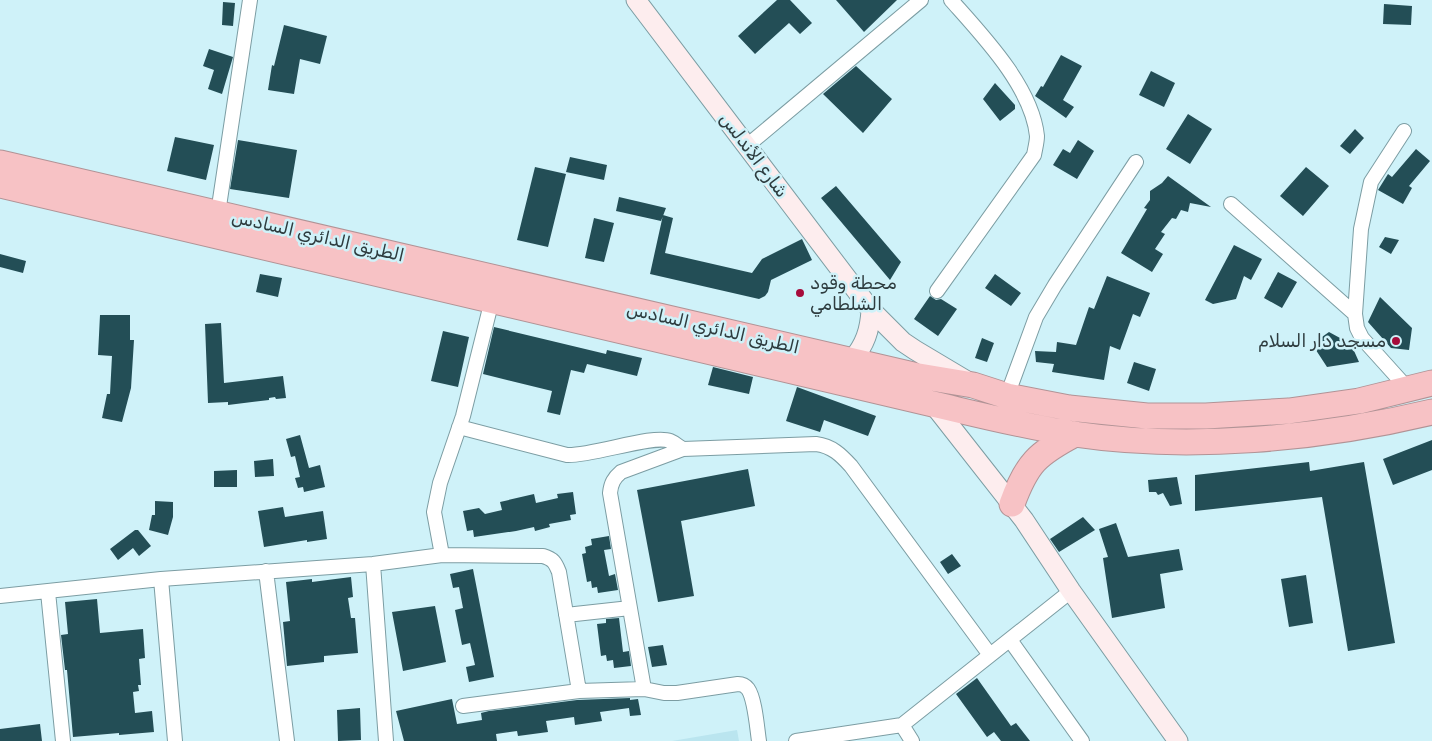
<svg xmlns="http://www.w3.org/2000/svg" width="1432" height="741" font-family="Rubik,'Noto Sans Arabic',sans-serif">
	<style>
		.built { fill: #bae5ef }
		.building { fill: #234e56 }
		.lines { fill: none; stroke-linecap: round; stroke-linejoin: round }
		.street-casing { stroke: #7c9da3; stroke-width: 16 }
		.secondary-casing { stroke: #7c9da3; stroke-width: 21 }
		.highway-casing { stroke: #b19396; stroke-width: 27 }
		.street { stroke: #fff; stroke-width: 14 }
		.secondary { stroke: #fdedee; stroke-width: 19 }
		.highway { stroke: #f7c2c5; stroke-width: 25 }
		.poi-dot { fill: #a60c3b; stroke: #cff2f9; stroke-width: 2 }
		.labels { text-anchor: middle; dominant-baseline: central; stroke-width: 5; stroke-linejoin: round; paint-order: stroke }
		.street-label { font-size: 18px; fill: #2e3c3f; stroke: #cff2f9 }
		.poi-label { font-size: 18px; fill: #2e3c3f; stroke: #cff2f9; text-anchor: start }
	</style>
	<rect width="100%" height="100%" fill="#cff2f9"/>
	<path class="built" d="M737,730l2,11h-67z"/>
	<path class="building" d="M777,0h13l22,23 -12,11 -11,-11 -34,31 -17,-18z
		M836,0h61l-33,32z
		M223,2l12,1 -2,23 -11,-1z
		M1384,4l28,2 -1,19 -28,-1z
		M284,25l43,11 -7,28 -20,-5 -6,35 -26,-4 4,-25 2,1z
		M209,49l24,8 -11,37 -14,-5 6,-19 -11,-4z
		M1061,55l21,11 -19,34 11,7 -8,11 -31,-22 6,-10 2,1z
		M856,66l36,33 -29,34 -40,-39z
		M1151,71l24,12 -11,24 -25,-12z
		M995,83l20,22v4l-15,12 -17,-22z
		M1188,114l24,15 -22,35 -24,-15z
		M1355,129l9,9 -14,16 -10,-8z
		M175,137l39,8 -8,35 -39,-9z
		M238,140l59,10 -8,48 -59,-9z
		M1078,140l16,11 -17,28 -24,-14 10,-16 7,4z
		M1416,149l14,12 -21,25 3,2 -9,16 -25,-14 10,-16 4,3z
		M570,157l37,8 -3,15 -38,-8z
		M535,167l31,7 -18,73 -31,-7z
		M1306,167l23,19 -26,30 -23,-20z
		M1168,176l43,31 -21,-4 -2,9 -7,-2 -5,9 -4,-1 -11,14 4,2 -10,15 8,5 -11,18 -31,-19 26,-44 -3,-1 6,-8v-9l12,-8z
		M836,186l65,76 -11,18 -69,-82z
		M619,197l47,11 -5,13 -45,-10z
		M663,215l10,3 -8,35 87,20 10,-14 40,-20 10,21 -41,20 -3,12 -3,4 -6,3 -109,-25z
		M594,218l20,5 -10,39 -19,-4z
		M1385,237l14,3 -8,14 -12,-7z
		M1234,245l28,14 -11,21 -7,-4 -8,23 -23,5 -8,-4z
		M0,254l26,7 -3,12 -23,-6z
		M1278,272l19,10 -15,26 -18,-10z
		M260,274l22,4 -4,19 -22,-5z
		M995,274l26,19 -10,13 -26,-18z
		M1107,276l43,17 -10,24 -7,-3 -13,36 -10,-4 -6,34 -52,-8 2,-8 -18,-2 -1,-11 21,1 1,-10 19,3 13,-38 5,2z
		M930,296l6,4 5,-1 16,10 -19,27 -24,-17z
		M1380,297l32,31 -3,22 -18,-2 -23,-26z
		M100,315h30v25h4l-3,48 -9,34 -20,-4 5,-24h3l2,-38 -14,-1z
		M221,323l3,60 59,-7 3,22 -10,1 -1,-2 -6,1v2l-41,5v-3l-20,1 -3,-79z
		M494,327l112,27 1,-4 35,8 -5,18 -50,-12 -3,9 -13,-3 -11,45 -13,-3 5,-21 -69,-17z
		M443,331l26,6 -11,50 -27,-6z
		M1329,332l22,12 8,18 -32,5 -15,-23z
		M982,338l12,5 -7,19 -12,-4z
		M1134,362l22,7 -7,22 -22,-8z
		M713,367l40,10 -4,17 -41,-9z
		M797,387l79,29 -8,20 -44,-16 -4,12 -34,-11z
		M300,435l9,33 11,-3 5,22 -21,5 -1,-5 -5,1 -3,-10 5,-1 -5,-21 -4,1 -5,-18z
		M1432,440v30l-39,15 -10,-26z
		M273,459l1,17 -19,1 -1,-16z
		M1309,462l1,9 54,-9 31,181 -47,8 -26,-154 -127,14v-36z
		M748,469l7,37 -74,15 13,75 -36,6 -21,-112z
		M237,470v17h-23v-16z
		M1177,477l5,27 -12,2 -7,-13 -5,2 -2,-3h-7l-1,-12z
		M573,492l3,22 -6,1 1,5 -22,4 1,3 -15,4 -1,-4 -18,4 -42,6 -1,-7 -6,1 -4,-20 16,-3 6,6 17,-4 -2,-8 34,-8 2,9 22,-5 -1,-4z
		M155,501l18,1v15l-5,18 -19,-5 3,-15h3z
		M283,507l2,10 38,-6 4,28 -20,3v-2l-43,7 -6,-36z
		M1083,517l12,13 -36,22 -9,-13z
		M1116,523l12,34 51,-8 4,21 -23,4 5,34 -53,10 -9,-60 5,-1 -9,-28z
		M135,530h3l13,16 -12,10 -6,-8 -15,12 -8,-11z
		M609,536l2,13 -7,1 5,26 6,-2 3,16 -20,3 -1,-6 -5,1 -1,-7 -4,1 -5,-28 4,-1 -1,-6 7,-2 -1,-6z
		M952,554l9,12 -13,8 -8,-12z
		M473,569l21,108 -25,5 -3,-15 9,-2 -5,-22 -8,2 -7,-35 8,-2 -4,-21 -6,1 -3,-14z
		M1306,575l7,48 -24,4 -8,-48z
		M351,577l2,20 -5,1 3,20h4l3,35 -34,3v6l-37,4 -4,-44 7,-1 -4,-39 26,-3v3z
		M97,599l3,34 43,-4 2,29 -6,1 2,26h-3l1,6 -6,1 2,21 17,-2 2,21 -35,3v-2l-46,4 -6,-67h-2l-4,-35 7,-1 -3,-32z
		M435,606l11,56 -43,9 -11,-59z
		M619,618l4,34 6,-1 2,15 -17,2 -1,-8 -6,1 -1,-6 -5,1 -4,-32 9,-1v-4z
		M663,645l4,20 -15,2 -4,-20z
		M977,678l34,48 5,-3 14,18h-29l-7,-9 -7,5 -31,-43z
		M630,698v2l8,-1 3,16 -11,1 -1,-8 -29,4 2,9 -27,4 -1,-8 -28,4 2,11 -30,4 -1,-5 -21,3 1,7h-93l-8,-30 56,-12 5,25 25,-4 -1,-7 8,-2 88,-11z
		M360,708l1,32 -23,1 -1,-31z
		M40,724l2,17h-42v-12z"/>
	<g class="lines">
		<g class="street-casing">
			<path id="street" d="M1404,131l-33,51 -10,47 -6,85 2,14 5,10 46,51
				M748,145l173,-145
				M1231,204l124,110
				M218,213l32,-213
				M937,291l97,-136c1,-6 3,-13 3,-19 -5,-49 -54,-100 -86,-136
				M1007,396l29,-79 19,-32 81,-123
				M459,427l108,28c26,1 86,-21 103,-14 5,2 9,6 13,8
				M442,555l-8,-43 6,-29 23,-67 29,-116
				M373,564l13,177
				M266,571l21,170
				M161,579l14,162
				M48,592l15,149
				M0,596l161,-17 212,-15 69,-9 101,1c10,3 12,6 16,16l20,119
				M566,615l64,-7
				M1010,640l72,101
				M644,689l-34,-196c1,-10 4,-15 11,-21l62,-23 133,-5c16,2 25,11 35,22l139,189
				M463,706l116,-15 65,-2 20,4h13l61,-9c4,0 7,1 10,5 7,10 9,39 11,52
				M902,725l10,16
				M796,741l106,-16 169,-134"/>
		</g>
		<g class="secondary-casing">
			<path id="secondary" d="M636,0l235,310 32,32 12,8 52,31
				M852,360c13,-15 18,-30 19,-50
				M933,404l91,116 47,71 107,150"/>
		</g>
		<g class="highway-casing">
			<path id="highway" d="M0,163l913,212 60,10 34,11 62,12 78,8h59l83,-5 70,-10 73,-18
				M0,185l933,219c47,11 94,23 141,30 114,17 246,5 358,-22
				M1012,504c15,-41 25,-50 63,-70"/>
		</g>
		<use href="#street" class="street"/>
		<use href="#secondary" class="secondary"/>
		<use href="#highway" class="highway"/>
	</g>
	<g class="poi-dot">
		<circle cx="800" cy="293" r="5"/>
		<circle cx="1396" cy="341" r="5"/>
	</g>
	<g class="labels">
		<g class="street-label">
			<text transform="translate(754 155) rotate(53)">شارع الأندلس</text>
			<text transform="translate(318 236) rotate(13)">الطريق الدائري السادس</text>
			<text transform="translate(713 328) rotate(13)">الطريق الدائري السادس</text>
		</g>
		<g class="poi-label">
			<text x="810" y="283">محطة وقود<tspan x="810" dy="21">الشلطامي</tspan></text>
			<text x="1386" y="341" text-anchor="end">مسجد دار السلام</text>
		</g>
	</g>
</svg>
